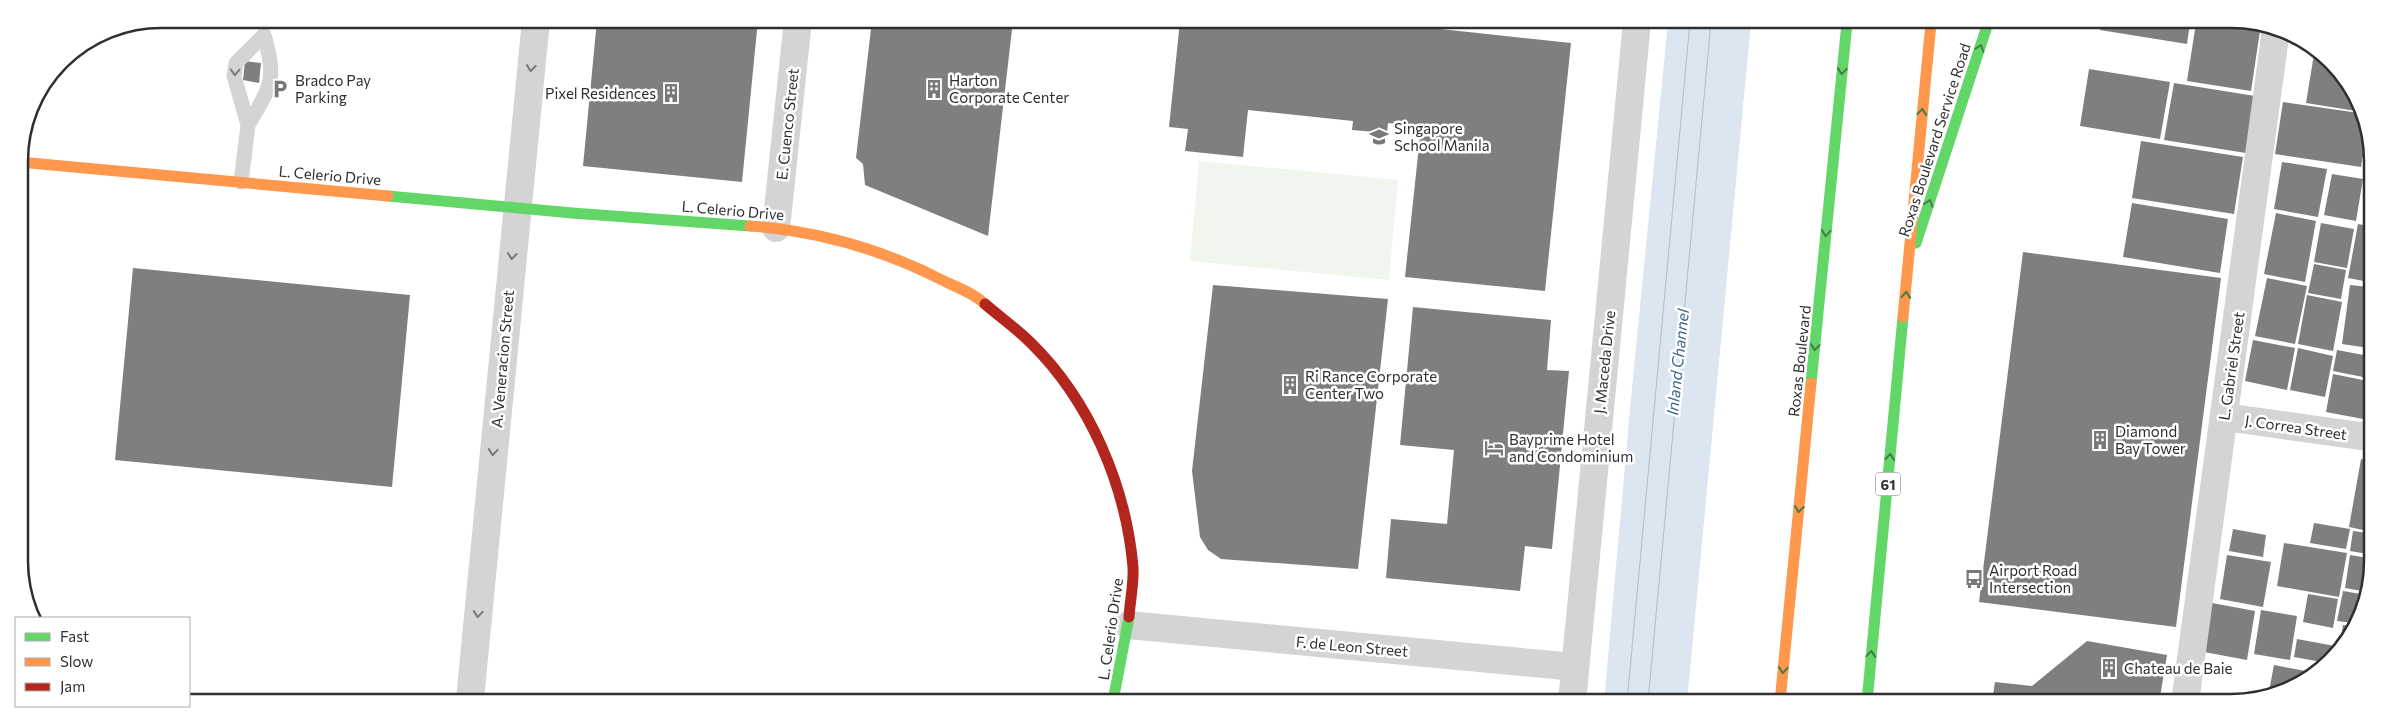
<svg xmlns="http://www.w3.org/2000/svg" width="2391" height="722" font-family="Commissioner,sans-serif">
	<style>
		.garden { fill: #f0f5ed }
		.water { fill: #dbe6f0 }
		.building { fill: #7f7f7f }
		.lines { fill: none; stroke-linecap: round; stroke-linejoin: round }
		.lane { stroke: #d4d4d4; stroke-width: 15 }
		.street { stroke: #d4d4d4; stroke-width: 28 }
		.fast { stroke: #63d668; stroke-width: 11 }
		.slow { stroke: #ff974d; stroke-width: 11 }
		.jam { stroke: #b3261e; stroke-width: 11 }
		.tram { stroke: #bbb; stroke-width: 1 }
		.oneway { stroke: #467a49 }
		.oneway2 { stroke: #797979 }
		.labels { text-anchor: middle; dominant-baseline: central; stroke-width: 5; stroke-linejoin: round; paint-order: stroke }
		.shield { fill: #fff; stroke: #6d6d6d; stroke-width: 1 }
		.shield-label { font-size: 14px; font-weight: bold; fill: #2f2f2f }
		.poi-label { font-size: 15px; fill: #2f2f2f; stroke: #fff; text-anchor: start }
		.street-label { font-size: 15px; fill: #2f2f2f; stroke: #fff }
		.water-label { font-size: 16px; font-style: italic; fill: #41678d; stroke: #fff }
		.rim { fill: none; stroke: #2f2f2f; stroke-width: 2.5 }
	</style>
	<rect width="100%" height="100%" fill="#fff"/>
	<path class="garden" d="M1199,161l199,19 -9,100 -199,-19z"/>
	<path class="water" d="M1668,22h83l-64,680h-83l26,-293z"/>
	<path class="building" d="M597,20h161l-16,162 -159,-16z
		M872,20l141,1 -25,215 -123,-51 -2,-21 -7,-6z
		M1180,21l196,1 195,21 -26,248 -140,-14 16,-150 -33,-4 -1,10 -35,-3 1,-9 -105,-11 -5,47 -58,-6 3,-22 -19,-2z
		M2101,23h89l-3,21 -87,-14z
		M2196,23l65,1 -10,67 -64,-10z
		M2314,54l17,7 25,50 -50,-8z
		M245,61l16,2 -2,20 -16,-3z
		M2089,69l81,13 -10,57 -80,-13z
		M2174,83l81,13 -9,57 -82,-13z
		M2283,102l76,11 8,16 -6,38 -86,-13z
		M2141,141l102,16 -9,57 -102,-16z
		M2282,162l45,7 -9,48 -44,-8z
		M2332,174l31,5 -7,42 -32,-6z
		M2132,203l96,16 -8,54 -97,-16z
		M2276,213l40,8 -11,61 -41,-8z
		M2321,223l33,6 -7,39 -33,-6z
		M2358,224l11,2v56l-21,-4z
		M2023,252l198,26 -45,349 -197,-25z
		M2314,264l32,6 -5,29 -33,-6z
		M133,268l277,27 -18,192 -277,-27z
		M2267,278l40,8 -12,58 -40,-8z
		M1213,285l175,14 -30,270 -137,-10 -13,-9 -8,-13 -8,-66z
		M2350,285l19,2v61l-27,-4z
		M2307,295l35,7 -9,49 -35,-7z
		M1413,307l138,13 -4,50 22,1 -17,178 -27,-3 -5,45 -134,-13 5,-59 56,5 7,-74 -54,-5z
		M2253,340l42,8 -8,42 -42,-9z
		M2298,348l35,8 -8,41 -35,-7z
		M2337,350l32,6 -1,22 -35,-7z
		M2333,374l35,7v13l-5,25 -37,-7z
		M2361,459l7,1v71l-19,-4z
		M2314,523l36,6 -4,20 -36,-6z
		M2233,529l33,6 -3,22 -34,-6z
		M2353,531l15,2v21l-18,-3z
		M2284,543l63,10 -8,44 -62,-11z
		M2227,555l44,7 -8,45 -43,-8z
		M2350,555l18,3v34l-23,-4z
		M2343,591l24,4 -15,28 -15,-2z
		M2308,594l30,5 -5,29 -30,-6z
		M2212,603l43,8 -8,49 -43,-8z
		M2261,610l36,6 -7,44 -36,-6z
		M2343,625l7,1 -10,16z
		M2297,639l38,7v4l-8,13 -33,-6z
		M2087,641l80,14 -8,48 -167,-1 3,-20 37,4z
		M2274,665l42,8 -32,20 -16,3z"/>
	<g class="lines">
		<path class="lane" d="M241,182l7,-57 -14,-49 2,-13 28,-28c13,45 7,51 -16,90"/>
		<path class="street" d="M776,228l22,-208
			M2225,417l143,20
			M1128,625l447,42
			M470,699l66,-679
			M1572,702l65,-680
			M2185,703l91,-674"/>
		<path class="fast" d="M388,196l184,17 178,13
			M1916,243l72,-220
			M1811,383l36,-360
			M1113,701l16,-84
			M1867,702l36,-385"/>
		<path class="slow" d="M19,162l369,34
			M750,226c69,5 137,25 198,57 13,6 27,11 37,21
			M1903,317l28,-294
			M1780,702l31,-319"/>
		<path class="jam" d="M985,304c15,13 32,25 46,39 59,58 95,143 102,224 1,16 -3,34 -4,50"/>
		<path class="tram" d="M1627,702l63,-680
			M1648,702l63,-680"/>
	</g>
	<defs><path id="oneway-chevron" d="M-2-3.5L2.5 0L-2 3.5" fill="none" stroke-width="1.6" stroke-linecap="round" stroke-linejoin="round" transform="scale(1.25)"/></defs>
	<g class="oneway">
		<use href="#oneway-chevron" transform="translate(1980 48) rotate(-72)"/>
		<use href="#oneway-chevron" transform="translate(1842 71) rotate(95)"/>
		<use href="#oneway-chevron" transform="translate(1922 112) rotate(-85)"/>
		<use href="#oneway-chevron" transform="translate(1929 203) rotate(-72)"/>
		<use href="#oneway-chevron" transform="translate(1826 233) rotate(95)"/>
		<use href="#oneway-chevron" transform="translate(1906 295) rotate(-85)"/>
		<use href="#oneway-chevron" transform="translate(1815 347) rotate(96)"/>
		<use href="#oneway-chevron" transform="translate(1890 457) rotate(-85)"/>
		<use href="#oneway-chevron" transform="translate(1799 509) rotate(96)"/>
		<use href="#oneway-chevron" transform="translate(1871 654) rotate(-85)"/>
		<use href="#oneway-chevron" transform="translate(1783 670) rotate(96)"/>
	</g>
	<g class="oneway2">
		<use href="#oneway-chevron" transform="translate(531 68) rotate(96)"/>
		<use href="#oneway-chevron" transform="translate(235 72) rotate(92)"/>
		<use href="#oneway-chevron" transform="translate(512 256) rotate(96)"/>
		<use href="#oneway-chevron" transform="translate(493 452) rotate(95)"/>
		<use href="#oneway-chevron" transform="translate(478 614) rotate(95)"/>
	</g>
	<defs>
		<g id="parking-bare" transform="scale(1.5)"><path d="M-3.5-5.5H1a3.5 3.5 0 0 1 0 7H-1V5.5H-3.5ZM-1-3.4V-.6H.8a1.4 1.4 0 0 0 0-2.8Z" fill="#787878" stroke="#fff" stroke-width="2.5" paint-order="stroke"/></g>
		<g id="building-bare" transform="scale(1.5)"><path d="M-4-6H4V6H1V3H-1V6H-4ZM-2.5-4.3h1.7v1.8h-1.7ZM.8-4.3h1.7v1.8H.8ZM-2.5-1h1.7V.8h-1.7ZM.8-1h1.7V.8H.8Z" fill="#787878" stroke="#fff" stroke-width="2.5" paint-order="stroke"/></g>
		<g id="school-bare" transform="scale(1.5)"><path d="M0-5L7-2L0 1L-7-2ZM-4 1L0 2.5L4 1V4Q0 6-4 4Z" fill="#787878" stroke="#fff" stroke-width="2.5" paint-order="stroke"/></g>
		<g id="hotel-bare" transform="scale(1.5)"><path d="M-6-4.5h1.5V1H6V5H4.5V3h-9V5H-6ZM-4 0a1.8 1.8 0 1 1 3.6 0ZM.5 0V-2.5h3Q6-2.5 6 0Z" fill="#787878" stroke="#fff" stroke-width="2.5" paint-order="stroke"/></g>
		<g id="bus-bare" transform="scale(1.5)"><path d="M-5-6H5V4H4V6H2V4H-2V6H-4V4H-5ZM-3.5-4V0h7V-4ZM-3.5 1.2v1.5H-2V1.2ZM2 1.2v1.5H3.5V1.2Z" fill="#787878" stroke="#fff" stroke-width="2.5" paint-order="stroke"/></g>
	</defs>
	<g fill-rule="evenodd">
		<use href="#parking-bare" x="280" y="89"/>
		<use href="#building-bare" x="934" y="89"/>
		<use href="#building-bare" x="671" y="93"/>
		<use href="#school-bare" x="1379" y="137"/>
		<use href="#building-bare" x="1290" y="385"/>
		<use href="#building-bare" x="2100" y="440"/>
		<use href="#hotel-bare" x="1494" y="448"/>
		<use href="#bus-bare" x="1974" y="579"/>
		<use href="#building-bare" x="2109" y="668"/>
	</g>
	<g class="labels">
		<rect class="shield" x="1875.5" y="472.5" width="25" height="23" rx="4"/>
		<g class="shield-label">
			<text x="1888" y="484">61</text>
		</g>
		<g class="poi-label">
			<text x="295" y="80">Bradco Pay<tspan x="295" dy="17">Parking</tspan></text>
			<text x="949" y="80">Harton<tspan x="949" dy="17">Corporate Center</tspan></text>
			<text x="656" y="93" text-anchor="end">Pixel Residences</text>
			<text x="1394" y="128">Singapore<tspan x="1394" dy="17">School Manila</tspan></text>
			<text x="1305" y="376">Ri Rance Corporate<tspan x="1305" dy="17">Center Two</tspan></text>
			<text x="2115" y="431">Diamond<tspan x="2115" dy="17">Bay Tower</tspan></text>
			<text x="1509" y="439">Bayprime Hotel<tspan x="1509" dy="17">and Condominium</tspan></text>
			<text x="1989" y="570">Airport Road<tspan x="1989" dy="17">Intersection</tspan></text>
			<text x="2124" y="668">Chateau de Baie</text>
		</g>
		<g class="street-label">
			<text transform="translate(787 124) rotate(-84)">E. Cuenco Street</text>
			<text transform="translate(1934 140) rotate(-72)">Roxas Boulevard Service Road</text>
			<text transform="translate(330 175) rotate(5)">L. Celerio Drive</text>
			<text transform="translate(733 210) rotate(5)">L. Celerio Drive</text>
			<text transform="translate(502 359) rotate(-85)">A. Veneracion Street</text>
			<text transform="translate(1799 361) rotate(-84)">Roxas Boulevard</text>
			<text transform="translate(1604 362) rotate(-84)">J. Maceda Drive</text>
			<text transform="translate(2231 366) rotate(-82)">L. Gabriel Street</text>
			<text transform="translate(2296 427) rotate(8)">J. Correa Street</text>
			<text transform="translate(1110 629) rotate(-82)">L. Celerio Drive</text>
			<text transform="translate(1352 646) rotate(5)">F. de Leon Street</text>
		</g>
		<g class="water-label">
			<text transform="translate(1677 362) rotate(-84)">Inland Channel</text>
		</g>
	</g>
	<path d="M0 0H2391V722H0ZM161 28H2231A133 133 0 0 1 2364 161V561A133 133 0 0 1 2231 694H161A133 133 0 0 1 28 561V161A133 133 0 0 1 161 28Z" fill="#fff" fill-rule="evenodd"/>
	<path class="rim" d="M161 28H2231A133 133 0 0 1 2364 161V561A133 133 0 0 1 2231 694H161A133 133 0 0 1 28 561V161A133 133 0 0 1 161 28Z"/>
	<rect x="15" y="617" width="175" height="90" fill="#ffffff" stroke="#acacac"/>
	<rect x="25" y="633" width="25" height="8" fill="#63d668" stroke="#acacac"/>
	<text x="60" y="642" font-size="15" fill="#2f2f2f">Fast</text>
	<rect x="25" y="658" width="25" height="8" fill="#ff974d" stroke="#acacac"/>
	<text x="60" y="667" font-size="15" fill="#2f2f2f">Slow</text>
	<rect x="25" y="683" width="25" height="8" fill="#b3261e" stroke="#acacac"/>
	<text x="60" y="692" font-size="15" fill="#2f2f2f">Jam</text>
</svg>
